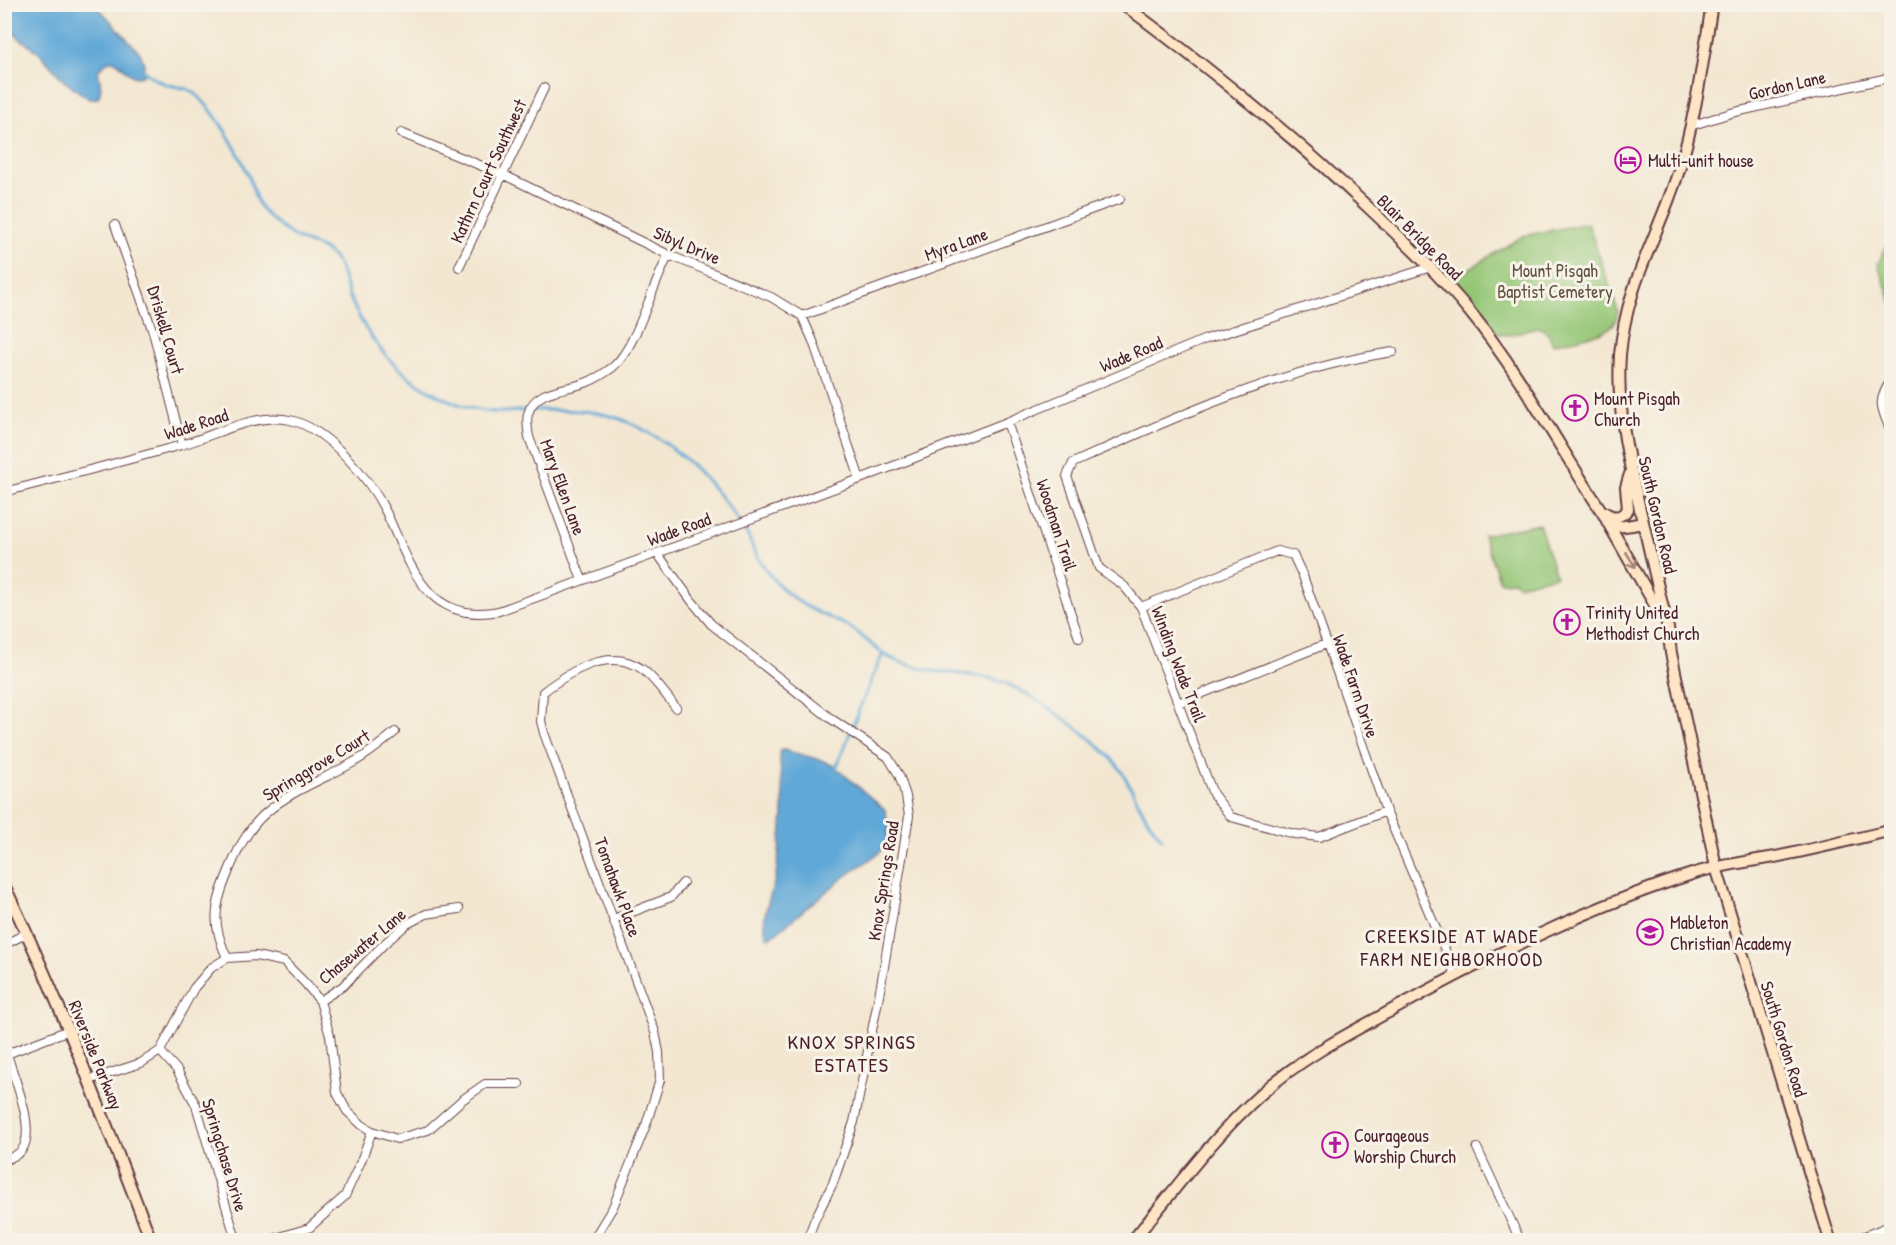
<svg xmlns="http://www.w3.org/2000/svg" width="1896" height="1245" font-family="'Patrick Hand',sans-serif">
	<style>
		.green { fill: #94c676; stroke: #6f7250; stroke-width: 1.5 }
		.water { fill: #61a8d7; stroke: #566481; stroke-width: 1.5 }
		.lines { fill: none; stroke-linecap: round; stroke-linejoin: round }
		.stream { stroke: #61a8d7; stroke-width: 3 }
		.street-casing { stroke: #633d44; stroke-width: 10 }
		.secondary-casing { stroke: #633d44; stroke-width: 14 }
		.street { stroke: #fff; stroke-width: 8 }
		.secondary { stroke: #fde5c5; stroke-width: 10 }
		.oneway { stroke: #a48278 }
		.labels { text-anchor: middle; dominant-baseline: central; stroke-width: 6; stroke-linejoin: round; paint-order: stroke }
		.street-label { font-size: 18px; fill: #4a1f2b; stroke: #f7f3e8 }
		.poi-label { font-size: 18px; fill: #4a1f2b; stroke: #f7f3e8; text-anchor: start }
		.park-label { font-size: 18px; fill: #605142; stroke: #f7f3e8 }
		.neighbourhood-label { font-size: 20px; letter-spacing: 1.5px; fill: #4a1f2b; stroke: #f7f3e8 }
	</style>
	<rect width="100%" height="100%" fill="#f7f3e8"/>
	<filter id="ink" filterUnits="userSpaceOnUse"><feTurbulence type="fractalNoise" baseFrequency=".0167" numOctaves="2"/><feDisplacementMap in="SourceGraphic" scale="12" xChannelSelector="R" yChannelSelector="G"/><feConvolveMatrix kernelMatrix="1 2 1 2 8 2 1 2 1" color-interpolation-filters="sRGB"/></filter>
	<filter id="wash" filterUnits="userSpaceOnUse"><feTurbulence type="fractalNoise" baseFrequency=".008" numOctaves="4" result="noise"/><feDisplacementMap in="SourceGraphic" scale="24" xChannelSelector="R" yChannelSelector="G"/><feGaussianBlur stdDeviation="1.35" result="paint"/><feColorMatrix in="noise" values="0 0 0 0 0 0 0 0 0 0 0 0 0 0 0 0 0 1.4 0 .05"/><feComposite in="paint" operator="in"/></filter>
	<g filter="url(#wash)">
		<rect width="100%" height="100%" fill="#f3e7d1"/>
		<path class="green" d="M1588,223l30,88c-1,4 -2,10 -5,14 -8,10 -46,15 -60,19 -14,-36 -31,-1 -56,-11l-43,-55 69,-42z
			M1891,237v65l-13,-38z
			M1539,524l17,52 -38,9 -5,-4 -13,1 -17,-47z"/>
		<path class="water" d="M4,5h92l44,48 4,10 -1,12c-19,11 -23,-34 -45,-4 2,10 5,19 0,27l-9,1 -25,-18 -24,-27 -35,-27z
			M784,750l37,10 13,6 51,44 4,17 -2,15 -8,11 -37,26 -72,59 -3,-1c-8,-21 5,-41 9,-62 3,-23 8,-50 7,-73 0,-17 -4,-34 -3,-51z"/>
		<g class="lines">
			<path class="stream" d="M143,70c8,7 19,14 30,16 10,2 17,2 25,10 18,17 38,51 48,74 7,14 7,30 19,43 11,11 24,22 38,28 12,5 21,6 30,16 10,11 11,29 18,43 15,34 37,64 68,84 22,14 49,27 76,28 14,1 27,-2 41,-2 31,0 64,-1 94,13 51,23 87,64 117,111 3,6 5,12 8,18 9,18 24,35 40,47 16,13 36,18 54,28 12,7 21,17 32,25 11,9 25,12 38,16 31,8 63,3 93,18 29,15 90,56 108,83 15,23 23,49 42,69
				M836,768c16,-38 29,-77 47,-114"/>
		</g>
	</g>
	<g filter="url(#ink)">
		<g class="lines">
			<g class="street-casing">
				<path id="street" d="M1690,126l41,-13 161,-36
					M401,133l103,42 165,80 102,42 31,19 11,25 47,138
					M115,225l38,107 29,113
					M459,267l85,-179
					M802,316l318,-117
					M1892,379c-17,24 -10,30 0,55
					M1007,422l72,216
					M4,492c59,-15 118,-30 177,-47 33,-9 74,-33 109,-25 37,8 80,59 96,92 25,53 40,113 113,99l361,-132 147,-57 199,-83 225,-72
					M657,553l34,47 20,24 119,94 58,39 11,18 7,21 3,20 -28,169 -27,137 -21,61 -18,36 -8,21
					M582,580l-53,-143c-1,-7 -3,-17 -1,-23 6,-25 38,-24 57,-31 11,-4 20,-10 28,-16 24,-20 39,-83 56,-112
					M1141,607l136,-56 16,4 10,21 83,235 70,165
					M1178,703l148,-59
					M1386,811l-67,26 -25,-3 -63,-17 -18,-23 -72,-187 -17,-21 -25,-18 -32,-92 6,-13c101,-46 210,-95 320,-111
					M614,919l57,-22 12,-14
					M4,945l23,-12
					M227,958c-14,-32 -14,-48 -1,-80 9,-23 21,-50 41,-66 25,-22 58,-33 87,-50 15,-8 28,-19 41,-30
					M320,1001l23,-15 41,-42 23,-20 19,-10 33,-5
					M160,1051l17,19 19,35 38,128 5,7
					M4,1055l65,-25
					M89,1080l52,-17 19,-12 34,-63 17,-20 16,-10 29,-2 28,6 21,21 15,18 10,35 7,57 10,18 15,14 10,6 25,8 31,-9 34,-30 23,-16h34
					M1477,1148l43,92
					M4,1161c5,-3 14,-6 17,-10 17,-20 -8,-75 -14,-97
					M270,1240l39,-12 36,-32 16,-35 11,-30
					M593,1240l20,-33 33,-82 14,-45 -1,-28 -4,-20 -111,-299 -3,-12 2,-29c26,-20 66,-46 99,-23 13,10 24,26 34,39
					M1855,1240l37,-15"/>
			</g>
			<g class="secondary-casing">
				<path id="secondary" d="M1123,4c86,64 168,130 246,204 35,33 70,66 101,104 53,65 91,139 138,209 10,9 23,4 35,2
					M1712,4c-9,55 -16,113 -33,166 -20,65 -53,114 -59,185 -4,58 10,112 23,167 8,35 16,71 25,106l3,25 45,214 114,373
					M1604,512c10,7 17,6 24,-3l-2,-22 4,-13
					M1607,521l53,93
					M4,885c56,116 101,236 147,355
					M1133,1240c41,-49 80,-103 128,-146 43,-39 95,-64 146,-92 92,-50 185,-96 285,-128 33,-11 68,-13 102,-21 33,-7 65,-15 98,-23"/>
			</g>
			<use href="#street" class="street"/>
			<use href="#secondary" class="secondary"/>
		</g>
		<defs><path id="oneway-shaft" d="M-6 0H5M1.5-3L5.5 0L1.5 3" fill="none" stroke-width="1.6" stroke-linecap="round" stroke-linejoin="round" transform="scale(1.5)"/></defs>
		<use class="oneway" href="#oneway-shaft" transform="translate(1631 560) rotate(58)"/>
	</g>
	<defs>
		<g id="hotel-ring" transform="scale(1.35)"><circle r="9.5" fill="#f7f3e8" stroke="#b5179e" stroke-width="1.5"/><path d="M-6-4.5h1.5V1H6V5H4.5V3h-9V5H-6ZM-4 0a1.8 1.8 0 1 1 3.6 0ZM.5 0V-2.5h3Q6-2.5 6 0Z" fill="#b5179e"/></g>
		<g id="church-ring" transform="scale(1.35)"><circle r="9.5" fill="#f7f3e8" stroke="#b5179e" stroke-width="1.5"/><path d="M-1.2-6h2.4v3.5h3.3v2.4h-3.3V6h-2.4V-.1h-3.3v-2.4h3.3Z" fill="#b5179e"/></g>
		<g id="school-ring" transform="scale(1.35)"><circle r="9.5" fill="#f7f3e8" stroke="#b5179e" stroke-width="1.5"/><path d="M0-5L7-2L0 1L-7-2ZM-4 1L0 2.5L4 1V4Q0 6-4 4Z" fill="#b5179e"/></g>
	</defs>
	<g fill-rule="evenodd">
		<use href="#hotel-ring" x="1628" y="160"/>
		<use href="#church-ring" x="1575" y="408"/>
		<use href="#church-ring" x="1567" y="622"/>
		<use href="#school-ring" x="1650" y="932"/>
		<use href="#church-ring" x="1335" y="1145"/>
	</g>
	<g class="labels">
		<g class="street-label">
			<text transform="translate(1787 85) rotate(-13)">Gordon Lane</text>
			<text transform="translate(488 171) rotate(-65)">Kathrn Court Southwest</text>
			<text transform="translate(1420 237) rotate(45)">Blair Bridge Road</text>
			<text transform="translate(956 244) rotate(-20)">Myra Lane</text>
			<text transform="translate(687 245) rotate(23)">Sibyl Drive</text>
			<text transform="translate(166 330) rotate(74)">Driskell Court</text>
			<text transform="translate(1131 354) rotate(-23)">Wade Road</text>
			<text transform="translate(196 424) rotate(-18)">Wade Road</text>
			<text transform="translate(563 487) rotate(70)">Mary Ellen Lane</text>
			<text transform="translate(1658 515) rotate(77)">South Gordon Road</text>
			<text transform="translate(1057 525) rotate(72)">Woodman Trail</text>
			<text transform="translate(679 529) rotate(-20)">Wade Road</text>
			<text transform="translate(1179 664) rotate(69)">Winding Wade Trail</text>
			<text transform="translate(1356 686) rotate(71)">Wade Farm Drive</text>
			<text transform="translate(316 765) rotate(-31)">Springgrove Court</text>
			<text transform="translate(883 881) rotate(-81)">Knox Springs Road</text>
			<text transform="translate(618 887) rotate(70)">Tomahawk Place</text>
			<text transform="translate(362 946) rotate(-40)">Chasewater Lane</text>
			<text transform="translate(1784 1039) rotate(73)">South Gordon Road</text>
			<text transform="translate(96 1055) rotate(68)">Riverside Parkway</text>
			<text transform="translate(225 1155) rotate(73)">Springchase Drive</text>
		</g>
		<g class="poi-label">
			<text x="1648" y="160">Multi-unit house</text>
			<text x="1594" y="398">Mount Pisgah<tspan x="1594" dy="21">Church</tspan></text>
			<text x="1586" y="612">Trinity United<tspan x="1586" dy="21">Methodist Church</tspan></text>
			<text x="1670" y="922">Mableton<tspan x="1670" dy="21">Christian Academy</tspan></text>
			<text x="1354" y="1135">Courageous<tspan x="1354" dy="21">Worship Church</tspan></text>
		</g>
		<g class="park-label">
			<text x="1555" y="270">Mount Pisgah<tspan x="1555" dy="21">Baptist Cemetery</tspan></text>
		</g>
		<g class="neighbourhood-label">
			<text x="1452" y="935">CREEKSIDE AT WADE<tspan x="1452" dy="23">FARM NEIGHBORHOOD</tspan></text>
			<text x="852" y="1041">KNOX SPRINGS<tspan x="852" dy="23">ESTATES</tspan></text>
		</g>
	</g>
	<rect width="1896" height="1245" fill="none" stroke="#f7f3e8" stroke-width="24"/>
</svg>
